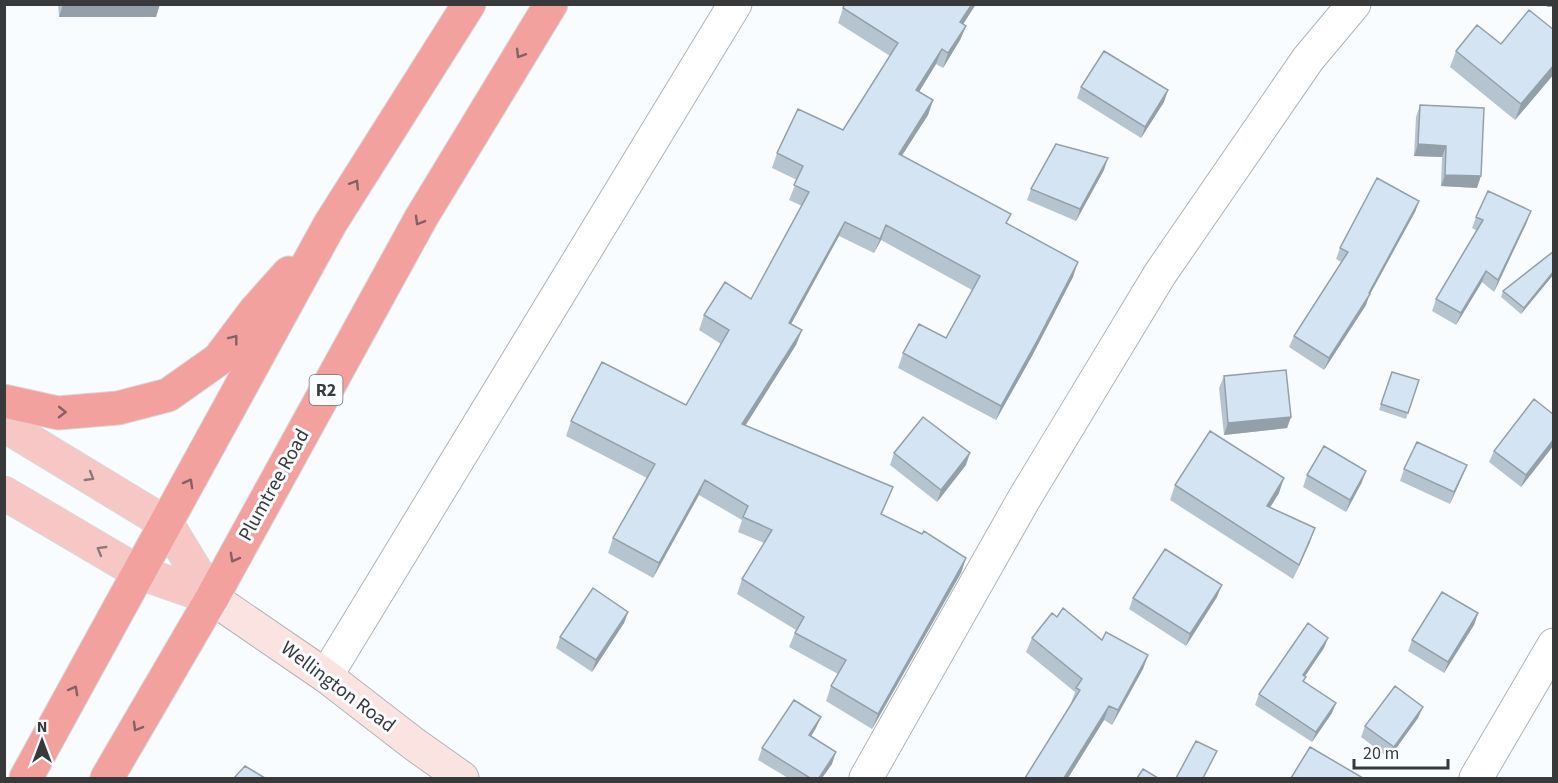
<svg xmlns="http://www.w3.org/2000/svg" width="1558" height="783" font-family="'Source Sans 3',sans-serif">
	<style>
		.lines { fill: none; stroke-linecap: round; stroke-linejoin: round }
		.street-casing { stroke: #b0b4b7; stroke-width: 35 }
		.secondary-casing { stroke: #b0b4b7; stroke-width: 35 }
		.primary-casing { stroke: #d7d7d8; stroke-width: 35 }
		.highway-casing { stroke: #d7d7d8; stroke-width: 35 }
		.street { stroke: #fff; stroke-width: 33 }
		.secondary { stroke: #fbe3e2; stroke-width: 33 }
		.primary { stroke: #f7c7c5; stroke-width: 33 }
		.highway { stroke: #f2a19e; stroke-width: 33 }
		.wall { fill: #b6c4d0 }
		.shaded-wall { fill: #94a0a9 }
		.building { fill: #d4e4f2; stroke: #94a0a9; stroke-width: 1.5 }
		.oneway { stroke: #826363 }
		.oneway2 { stroke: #8e7979 }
		.labels { text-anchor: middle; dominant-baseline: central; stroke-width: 6; stroke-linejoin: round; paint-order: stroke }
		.shield { fill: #f9fcff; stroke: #727476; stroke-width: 1.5 }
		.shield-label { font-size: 18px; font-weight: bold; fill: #38393b }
		.street-label { font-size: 20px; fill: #38393b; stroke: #f9fcff }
	</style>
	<rect width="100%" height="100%" fill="#f9fcff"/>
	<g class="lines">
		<g class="street-casing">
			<path id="street" d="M326,676l409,-672
				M866,778l158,-279 136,-225 148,-215 46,-55
				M1476,778l78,-133"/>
		</g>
		<g class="secondary-casing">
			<path id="secondary" d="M212,598l114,78 88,68 48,34"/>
		</g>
		<g class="primary-casing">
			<path id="primary" d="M4,425l163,99 45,74
				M4,493l134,79 74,26"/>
		</g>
		<g class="highway-casing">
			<path id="highway" d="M4,401l54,12 60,-5 50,-13 51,-36 36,-48 34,-38
				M26,778l304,-554 139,-220
				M107,778l105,-180 209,-380 130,-214"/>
		</g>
		<use href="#street" class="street"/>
		<use href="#secondary" class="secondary"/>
		<use href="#primary" class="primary"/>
		<use href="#highway" class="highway"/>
	</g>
	<path class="wall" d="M58,4h102l-4,13h-97z
		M845,4h131l-13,20 3,2 -6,14 -17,28 -7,-4 -17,28 14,8 -5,15 -26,40 105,69 66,53 -41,79 -36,64 -98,-52 5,-15 43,-15 26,-48 -91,-50 -7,13 -35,-17 -48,88 11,6 -6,15 -51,81 148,61 -11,27 84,44 -5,15 -89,156 -46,-28 5,-15 7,-12 -49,-27 7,-17 -59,-36 5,-15 22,-36 -26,-11 4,-12 -43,-25 -46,83 -45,-25 5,-15 34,-60 -81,-42 5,-15 115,-16 35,-61 -22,-14 5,-15 47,-16 51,-93 -13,-6 8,-20 -25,-12 5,-15 66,-23 47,-74 -52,-33 5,-15z
		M1554,30v44l-39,46 -65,-53 6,-16 45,-7z
		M1081,87l83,15 -23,36 -64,-40z
		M1420,105l57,83 -36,-2 1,-29 -28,-1 2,-39z
		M1104,170l-28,51 -49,-21 4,-11z
		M1419,201l-4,11 -46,84 -3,9 -42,65 -35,-23 5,-11 47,-74 -5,-3 4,-11z
		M1476,217l51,5 -33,70 -12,-10 -26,43 -24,-14 4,-12 41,-68 -5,-3z
		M1554,251v23l-33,40 -20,-17 2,-6z
		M1392,372l27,8 -13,39 -27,-9z
		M1224,376l67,41 -4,11 -63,7 -5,-47z
		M1554,415v30l-33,42 -32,-25 5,-11z
		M894,453l72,12 -29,37 -47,-37z
		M1404,469l58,8 -12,27 -50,-23z
		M1307,475l55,7 -16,30 -43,-25z
		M1175,485l104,8 -9,15 40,34 -17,37 -123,-79z
		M1217,597l-31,49 -57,-37 4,-11z
		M628,612l-4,11 -32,49 -36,-24 4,-11z
		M1478,613l-4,12 -30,48 -36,-22 4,-11z
		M1032,638l70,2 46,15 -5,14 -31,56 -8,-5 -36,58h-43l47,-75h-1l4,-11 -49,-40z
		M1324,648l-19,28 -1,6 28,31 -20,29 -57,-37 4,-11z
		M1418,718l-29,40 -28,-21 4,-11z
		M816,728l-5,8 21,28 -10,14h-34l-30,-18 4,-12z"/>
	<path class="shaded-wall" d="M63,4h97l-4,13h-97z
		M972,4h4l-21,33 5,-15z
		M1548,4h6v3h-7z
		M966,26l-6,14 -17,28 5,-15z
		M942,49l-6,15 -25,41 5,-15z
		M1554,65v9l-39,46 6,-16z
		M1168,90l-4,12 -23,36 4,-11z
		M933,100l-5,15 -34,53 5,-14z
		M1418,144l28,2 -4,11 -28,-1z
		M1108,158l-4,12 -28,51 4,-12z
		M1445,175l36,1 -4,12 -36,-2z
		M1419,201l-4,11 -46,84 -3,9 -42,65 5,-12 40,-65z
		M1531,211l-4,11 -33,70 4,-12z
		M845,222l-6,14 -55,101 5,-14z
		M886,225l-5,15 -7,13z
		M1078,262l-5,15 -41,79 -36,64 5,-14z
		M1486,271l-4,11 -26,43 5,-12z
		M1554,271v3l-33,40 3,-6z
		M802,330l-6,15 -59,94 5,-15z
		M1291,417l-4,11 -63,7 4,-12z
		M1554,439v6l-33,42 5,-12z
		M970,453l-4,12 -29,37 4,-12z
		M1467,465l-5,12 -12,27 4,-12z
		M1366,471l-4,11 -16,30 4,-12z
		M1284,478l-5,15 -18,28 6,-15z
		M705,480l-6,15 -46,83 6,-15z
		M1315,528l-5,14 -17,37 6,-14z
		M966,558l-5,15 -89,156 6,-15z
		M1222,585l-5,12 -31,49 4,-12z
		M628,612l-4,11 -32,49 4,-12z
		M1478,613l-4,12 -30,48 4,-11z
		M1328,638l-4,10 -25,37 4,-10z
		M1148,655l-5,14 -31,56 6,-15z
		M1336,703l-4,10 -20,29 4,-10z
		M1109,706l-5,14 -36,58h-4z
		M1423,707l-5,11 -29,40 5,-11z
		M821,717l-5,11 -11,18 4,-11z
		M836,752l-4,12 -10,14h-3z"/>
	<path class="building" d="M845,4h127l-12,18 6,4 -18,27 -6,-4 -26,41 17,10 -34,54 112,60 -5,9 72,39 -41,79 -36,65 -98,-53 16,-29 27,14 34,-62 -94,-51 -6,14 -35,-17 -56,101 13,7 -60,94 151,63 -12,27 41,20 2,-3 42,27 -88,156 -47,-28 15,-26 -51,-27 9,-16 -62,-38 30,-49 -29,-13 5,-11 -43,-26 -46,83 -46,-25 42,-74 -84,-43 31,-59 84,43 43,-75 -25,-15 21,-33 26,17 58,-107 -15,-7 9,-19 -26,-13 21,-44 45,21 55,-87 -55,-35z
		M1529,10l25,20v35l-33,39 -65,-53 21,-26 24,19z
		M1104,51l64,39 -23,37 -64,-40z
		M1420,105l64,3 -3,68 -36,-1 1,-29 -28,-2z
		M1056,144l52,14 -28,51 -49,-20z
		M1377,178l42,23 -50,92 1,1 -41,64 -35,-22 54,-84 -8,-4z
		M1488,191l43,20 -33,69 -12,-9 -25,42 -25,-14 47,-79 -7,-3z
		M1554,251v20l-30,37 -21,-17z
		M1286,370l5,47 -63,6 -4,-47z
		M1392,372l27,8 -11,33 -27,-9z
		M1534,399l20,16v24l-28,36 -32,-24z
		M923,417l47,36 -29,37 -47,-37z
		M1210,431l74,47 -17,28 48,22 -16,37 -124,-80z
		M1417,442l50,23 -13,27 -50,-23z
		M1324,446l42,25 -16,29 -43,-25z
		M1165,549l57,36 -32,49 -57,-36z
		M593,588l35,24 -32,48 -36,-23z
		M1442,592l36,21 -30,49 -36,-22z
		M1063,608l39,32 4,-8 42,23 -30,55 -9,-4 -45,72h-39l55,-88 -4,-2 6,-9 -50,-41 20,-25 5,4z
		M1308,623l20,15 -25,37 3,2 -3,4 33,22 -20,29 -57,-38z
		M1395,686l28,21 -29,40 -29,-21z
		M794,700l27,17 -12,18 27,17 -17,26h-9l-48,-30z
		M1196,741l21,10 -14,27h-27z
		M1310,747l53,31h-72z
		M245,766l20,12h-31z
		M1143,769l15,9h-21z"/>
	<defs><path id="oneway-chevron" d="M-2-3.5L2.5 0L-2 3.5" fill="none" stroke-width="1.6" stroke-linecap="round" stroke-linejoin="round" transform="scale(1.5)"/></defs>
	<g class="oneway">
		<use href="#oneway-chevron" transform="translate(520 54) rotate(121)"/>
		<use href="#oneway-chevron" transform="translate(355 184) rotate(-58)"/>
		<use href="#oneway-chevron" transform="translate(419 221) rotate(120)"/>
		<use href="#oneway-chevron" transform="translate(234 339) rotate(-52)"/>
		<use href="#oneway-chevron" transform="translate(62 412) rotate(1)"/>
		<use href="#oneway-chevron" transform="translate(189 483) rotate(-61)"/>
		<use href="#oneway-chevron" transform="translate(234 558) rotate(119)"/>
		<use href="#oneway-chevron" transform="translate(74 690) rotate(-61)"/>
		<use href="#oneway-chevron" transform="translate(137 727) rotate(120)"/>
	</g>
	<g class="oneway2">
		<use href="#oneway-chevron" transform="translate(90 477) rotate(31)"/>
		<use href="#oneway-chevron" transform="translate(101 550) rotate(-150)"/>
	</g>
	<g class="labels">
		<rect class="shield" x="309.5" y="375" width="33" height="30" rx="4.5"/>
		<g class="shield-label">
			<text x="326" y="390">R2</text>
		</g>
		<g class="street-label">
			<text transform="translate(274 485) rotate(-61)">Plumtree Road</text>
			<text transform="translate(338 687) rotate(37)">Wellington Road</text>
		</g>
	</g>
	<rect width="1558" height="783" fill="none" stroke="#38393b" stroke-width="12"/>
	<g transform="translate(42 741)" stroke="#f9fcff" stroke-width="4.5" paint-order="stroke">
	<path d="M0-4.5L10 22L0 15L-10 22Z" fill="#38393b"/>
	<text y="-9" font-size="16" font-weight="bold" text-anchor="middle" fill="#38393b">N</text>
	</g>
	<path d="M1354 759v9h94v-9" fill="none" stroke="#38393b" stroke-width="3"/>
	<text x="1363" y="759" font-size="18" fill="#38393b" stroke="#f9fcff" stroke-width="4.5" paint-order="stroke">20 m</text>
</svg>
